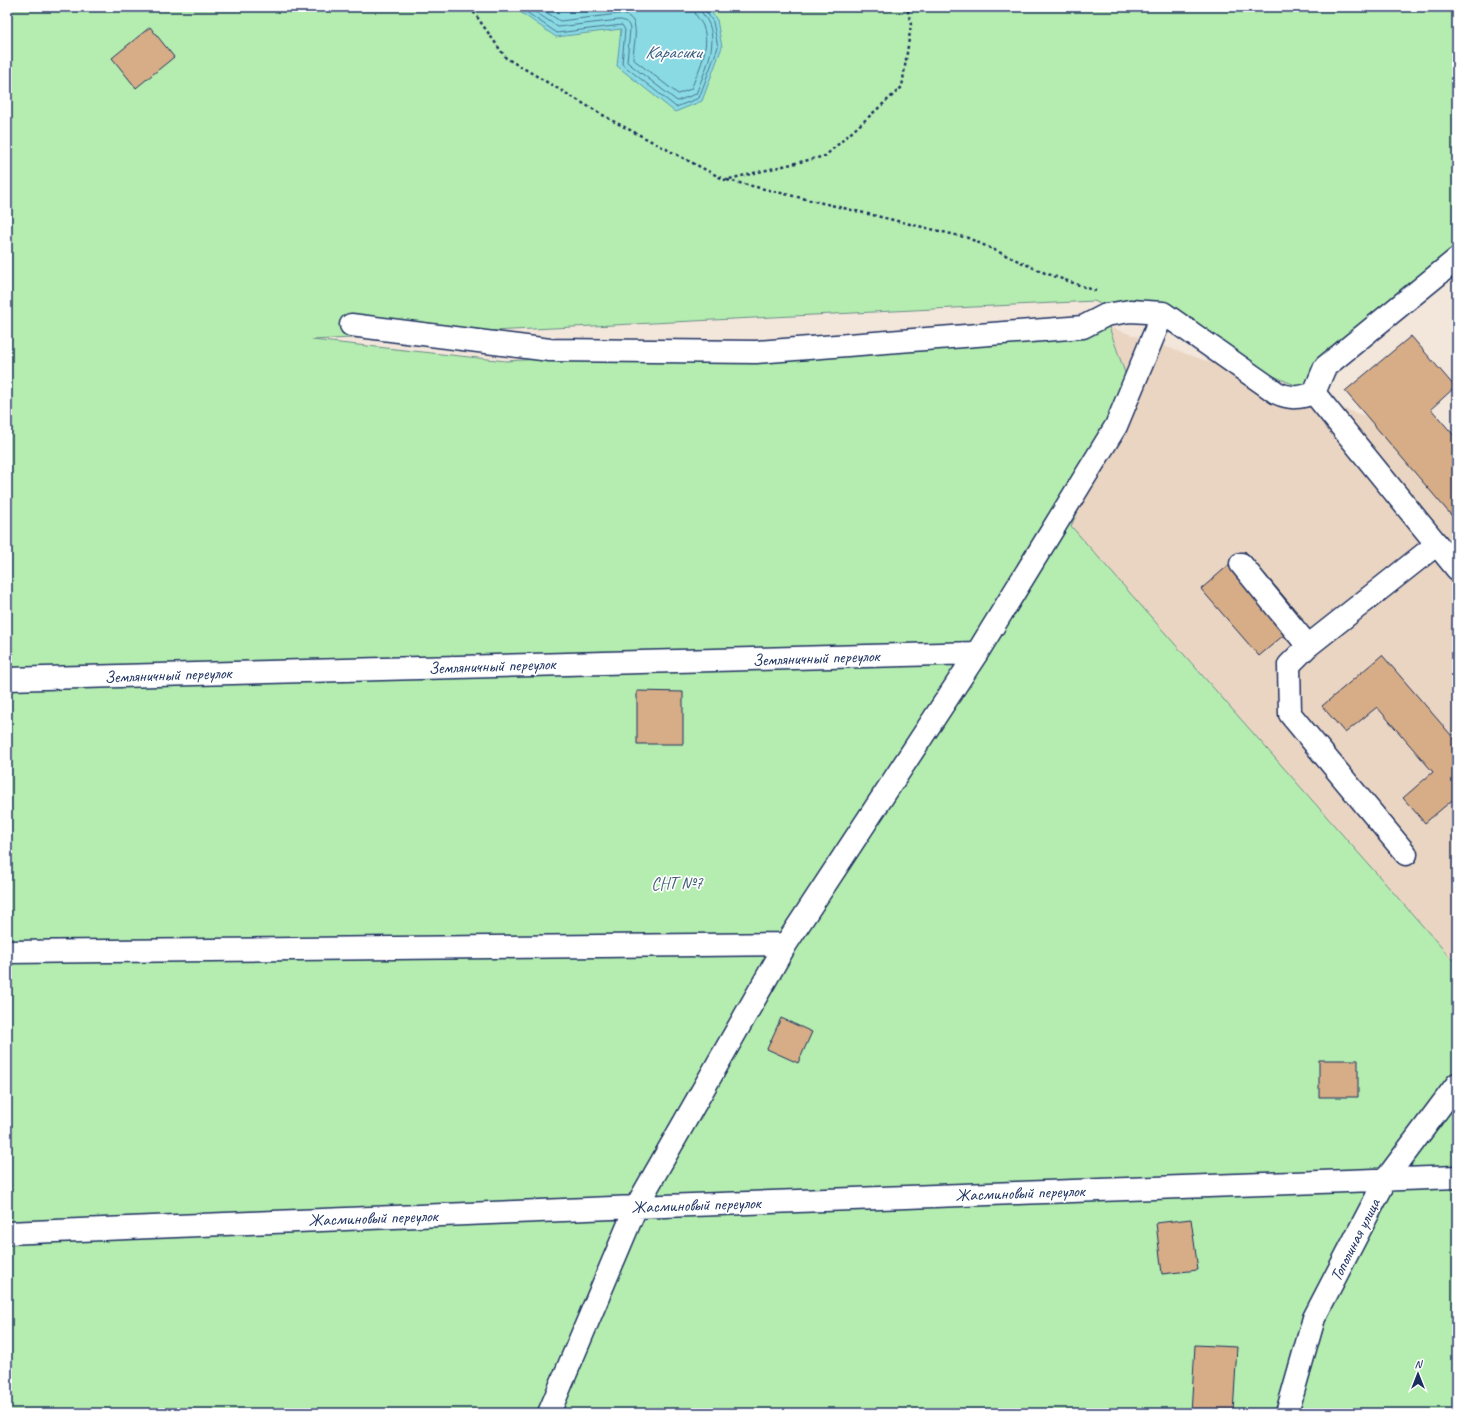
<svg xmlns="http://www.w3.org/2000/svg" width="1464" height="1420" font-family="Caveat,sans-serif">
	<style>
		.built { fill: #ead5c2 }
		.green { fill: #b5edb0; stroke: #688e87 }
		.water { fill: #89dae2; stroke: #5d96ad }
		.lines { fill: none; stroke-linecap: round; stroke-linejoin: round }
		.shore { stroke: #477393; stroke-width: 1 }
		.building { fill: #d6ad87; stroke: #1b2f5e }
		.minor-casing { stroke: #1b2f5e; stroke-width: 25 }
		.path { stroke: #1b2f5e; stroke-width: 2.5; stroke-dasharray: 3 3; stroke-linecap: butt }
		.minor { stroke: #fff; stroke-width: 22 }
		.labels { text-anchor: middle; dominant-baseline: central; stroke-width: 3.5; stroke-linejoin: round; paint-order: stroke }
		.street-label { font-size: 17px; fill: #1b2f5e; stroke: #fff }
		.park-label { font-size: 17px; fill: #425e72; stroke: #fff }
		.water-label { font-size: 18px; font-style: italic; fill: #365a7f; stroke: #fff }
	</style>
	<rect width="100%" height="100%" fill="#f3e6db"/>
	<filter id="ink" filterUnits="userSpaceOnUse"><feTurbulence type="fractalNoise" baseFrequency=".025" numOctaves="2"/><feDisplacementMap in="SourceGraphic" scale="8" xChannelSelector="R" yChannelSelector="G"/><feConvolveMatrix kernelMatrix="1 2 1 2 8 2 1 2 1" color-interpolation-filters="sRGB"/></filter>
	<g filter="url(#ink)">
		<path class="built" d="M1109,327l348,121v517l-386,-439 61,-133z"/>
		<path class="green" d="M7,7h1450v253l-143,133 -220,-92 -782,39 194,21 603,-34 23,66 -61,133 386,439v448h-1450z"/>
		<path class="water" d="M513,7h195l9,13 5,27 -20,54 -27,11 -58,-46 4,-37 -65,8z"/>
		<g class="lines">
			<path class="shore" d="M519,7l38,26 65,-8 3,5 -3,34 54,43 23,-9 19,-51 -5,-25 -7,-11 -1,-4
				M528,7l30,20 61,-7c6,0 10,3 11,9l-3,33 50,39 19,-7c8,-22 22,-47 13,-70 -3,-7 -8,-10 -9,-17
				M538,7l22,14 58,-7c26,0 15,29 15,45l45,35 13,-5c8,-20 20,-41 12,-63 -3,-7 -9,-10 -9,-19"/>
		</g>
		<path class="building" d="M150,27l24,30 -38,31 -24,-30z
			M1411,336l44,51 -24,22 26,30v83l-112,-131z
			M1245,551l58,68 -44,37 -58,-67z
			M1382,655l75,87v54l-32,27 -22,-25 30,-26 -56,-65 -32,26 -23,-27z
			M637,691l46,1v52h-46z
			M781,1018l31,14 -14,31 -31,-14z
			M1319,1060h39v37h-39z
			M1191,1219l7,51 -36,4 -6,-51z
			M1195,1345l42,2 -4,66h-42z"/>
		<g class="lines">
			<g class="minor-casing">
				<path id="minor" d="M1457,259l-132,108 -11,26 143,176
					M351,325l199,25 206,2 327,-25 23,-12 24,-4 33,2 114,80c13,6 23,5 37,0
					M1241,564l67,82
					M7,679l970,-26
					M1406,854l-116,-140 -1,-49 19,-19 129,-102
					M7,952l779,-8
					M7,1233l629,-26 821,-30
					M549,1413l87,-206 150,-263 191,-291 139,-227 47,-113
					M1287,1413l27,-95 72,-139 71,-95"/>
			</g>
			<path class="path" d="M470,7l36,51 107,63 112,59 100,-24 77,-69 9,-62 -4,-18
				M727,180l241,58 77,35 51,18"/>
			<use href="#minor" class="minor"/>
		</g>
	</g>
	<g class="labels">
		<g class="street-label">
			<text transform="translate(816 658) rotate(-2)">Земляничный переулок</text>
			<text transform="translate(492 666) rotate(-2)">Земляничный переулок</text>
			<text transform="translate(168 675) rotate(-2)">Земляничный переулок</text>
			<text transform="translate(1020 1193) rotate(-2)">Жасминовый переулок</text>
			<text transform="translate(696 1205) rotate(-2)">Жасминовый переулок</text>
			<text transform="translate(373 1218) rotate(-2)">Жасминовый переулок</text>
			<text transform="translate(1355 1240) rotate(-63)">Тополиная улица</text>
		</g>
		<g class="park-label">
			<text x="677" y="883">СНТ №7</text>
		</g>
		<g class="water-label">
			<text x="673" y="52">Карасики</text>
		</g>
	</g>
	<rect width="1464" height="1420" fill="none" stroke="#fff" stroke-width="24"/>
	<rect x="12" y="12" width="1440" height="1396" fill="none" stroke="#1b2f5e" stroke-width="1.5" filter="url(#ink)"/>
	<g transform="translate(1418 1374)" stroke="#ffffff" stroke-width="3" paint-order="stroke">
	<path d="M0-3L7 15L0 10L-7 15Z" fill="#1b2f5e"/>
	<text y="-6" font-size="11" font-weight="bold" text-anchor="middle" fill="#1b2f5e">N</text>
	</g>
</svg>
